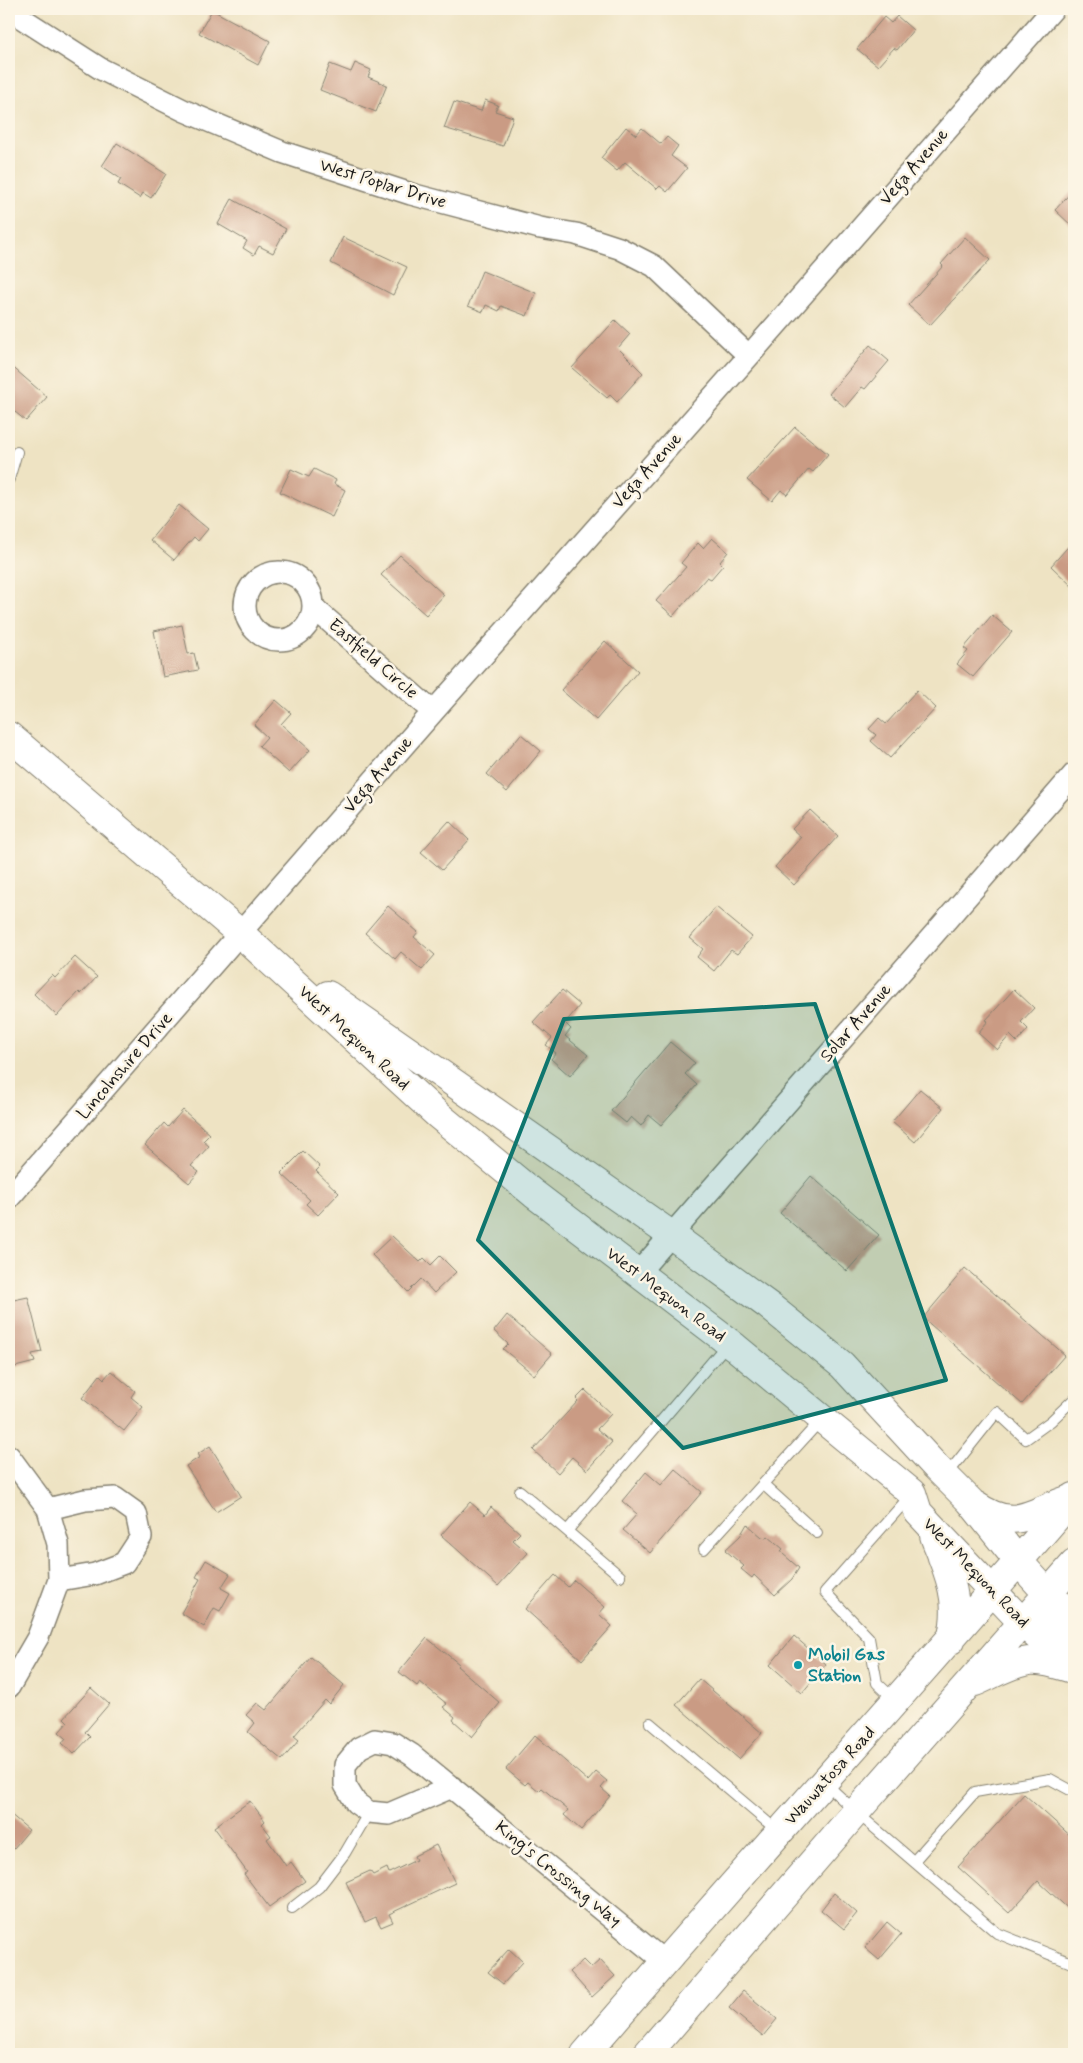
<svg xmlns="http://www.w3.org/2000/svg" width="1083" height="2063" font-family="Mynerve,sans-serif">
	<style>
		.building { fill: #ca9b84 }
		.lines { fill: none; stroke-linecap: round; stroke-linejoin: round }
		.lane-casing { stroke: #858070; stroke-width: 12 }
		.street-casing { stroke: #858070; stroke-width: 24 }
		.primary-casing { stroke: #858070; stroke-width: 30 }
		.lane { stroke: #fff; stroke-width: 10 }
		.street { stroke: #fff; stroke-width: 21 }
		.primary { stroke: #fff; stroke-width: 28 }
		.marked { fill: #0f766e; fill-opacity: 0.2; stroke: #0f766e; stroke-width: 4; stroke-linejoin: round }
		.culture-dot { fill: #0f9aa8; stroke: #fcf5e5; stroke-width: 2 }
		.labels { text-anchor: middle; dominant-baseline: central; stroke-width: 5; stroke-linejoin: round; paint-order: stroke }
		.street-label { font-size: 18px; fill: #1c1c1c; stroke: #fcf5e5 }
		.culture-label { font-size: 18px; font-weight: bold; fill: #0d838f; stroke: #fcf5e5; text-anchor: start }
	</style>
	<rect width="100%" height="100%" fill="#fcf5e5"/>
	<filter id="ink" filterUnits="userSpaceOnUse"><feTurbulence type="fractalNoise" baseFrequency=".02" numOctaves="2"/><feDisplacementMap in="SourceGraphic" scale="10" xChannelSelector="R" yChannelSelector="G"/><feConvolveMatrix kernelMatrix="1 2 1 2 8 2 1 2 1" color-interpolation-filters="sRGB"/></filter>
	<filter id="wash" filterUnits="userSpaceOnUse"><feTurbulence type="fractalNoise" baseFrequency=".0096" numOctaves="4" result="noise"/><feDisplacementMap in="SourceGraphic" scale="20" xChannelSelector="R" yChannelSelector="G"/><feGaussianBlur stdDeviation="1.12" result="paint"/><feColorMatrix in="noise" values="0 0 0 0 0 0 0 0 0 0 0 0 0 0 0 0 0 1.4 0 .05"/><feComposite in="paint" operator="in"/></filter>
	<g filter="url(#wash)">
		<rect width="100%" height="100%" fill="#eee3c3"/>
		<g id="blocks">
			<path class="building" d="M212,10l58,31 -12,24 -59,-32z
				M897,16l16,14 -16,20 -3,-2 -16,18 -21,-17 27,-32 7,6z
				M355,63l16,7 -3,7 19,8 -11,27 -56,-22 10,-26 21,8z
				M485,100l13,5 -3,6 18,6 -10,29 -59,-18 10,-26 27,9z
				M626,127l10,8 6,-7 19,16 6,-7 11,9 -7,10 16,12 -20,24 -7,-6 -3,3 -32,-27 -8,9 -16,-13z
				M117,143l49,31 -15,24 -8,-5 -3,5 -22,-14 3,-5 -19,-13z
				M1074,189v39l-19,-18z
				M232,199l54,30 -13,24 -14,-7 -5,9 -11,-7 4,-7 -29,-17z
				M343,237l64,30 -14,28 -62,-32z
				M965,237l25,23 -60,65 -22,-20 35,-39 -2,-2z
				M482,271l54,22 -9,23 -26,-10 -2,5 -13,-6 -3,7 -15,-6z
				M615,320l15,14 -12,14 25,25 -26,29 -7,-7 -3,3 -35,-30z
				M870,345l19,16 -24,28 -3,-2 -17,20 -16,-13z
				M9,364l38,33 -21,24 -17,-14z
				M795,427l33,27 -15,18 -4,-3 -22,26 -6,-5 -9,11 -25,-21z
				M291,469l18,8 5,-8 22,11 -2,4 11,6 -13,27 -52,-25z
				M179,505l29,24 -10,12 -4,-4 -20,23 -24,-20z
				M712,538l16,14 -8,10 3,3 -12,14 -4,-2 -34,39 -17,-15 30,-34 -5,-4 17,-20 5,5z
				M1074,540v48l-23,-22z
				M400,555l44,40 -18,20 -45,-40z
				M992,615l20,17 -39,45 -16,-13 11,-13 -4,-3z
				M182,625l6,29 6,-1 4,17 -35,7 -9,-46z
				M605,641l33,30 -42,49 -35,-30z
				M917,690l19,18 -46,50 -19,-17 5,-6 -7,-6 10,-11 7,6z
				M276,700l15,13 -10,11 29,26 -21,23 -30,-27 8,-9 -13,-12z
				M521,734l20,17 -34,41 -20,-18z
				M810,810l28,26 -44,49 -19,-18 26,-30 -9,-8z
				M449,821l20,19 -27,30 -21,-18z
				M388,906l30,26 -4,5 21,18 -13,15 -21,-18 -6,7 -30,-26z
				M716,907l36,30 -15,17 -6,-4 -17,21 -17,-14 6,-8 -13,-11z
				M75,957l22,20 -16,17 -2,-2 -22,24 -23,-22 18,-19 3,3z
				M1014,989l20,19 -13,14 7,7 -11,13 -7,-7 -13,15 -19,-17 10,-12 -2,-1z
				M562,990l18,15 -15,18 6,6 -6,7 23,19 -18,21 -19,-17 5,-6 -10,-8 6,-7 -19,-16z
				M670,1042l25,21 -10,11 12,11 -36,40 -12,-10 -8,11 -10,-9 -5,6 -15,-12z
				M920,1089l23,19 -28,34 -23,-20z
				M183,1110l27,24 -7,7 6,5 -18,20 8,6 -10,11 -44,-38 19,-22 4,4z
				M303,1151l17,16 -4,4 23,22 -21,22 -12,-11 4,-4 -29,-27z
				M811,1176l68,59 -32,36 -67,-58z
				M392,1236l28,26 4,-4 7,7 9,-9 16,16 -22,21 -13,-14 -13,13 -36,-37z
				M965,1268l100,87 -43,49 -99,-86z
				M28,1297l14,55 -10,2 3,8 -20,5 -6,-27v-39z
				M507,1315l45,39 -18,21 -31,-26 5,-5 -14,-13z
				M111,1371l24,20 -4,6 12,10 -19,24 -42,-33 18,-23 4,4z
				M585,1390l26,24 -14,15 15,13 -25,28 -15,-13 -14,16 -25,-23 45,-49 -2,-2z
				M210,1446l31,50 -25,16 -30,-46 14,-9 -2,-3z
				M675,1469l27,23 -52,61 -27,-23 14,-16 -15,-13 24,-29 15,13z
				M470,1502l15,13 6,-8 29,26 -7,7 15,13 -30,33 -57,-51z
				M747,1524l15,13 4,1 2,-2 15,13 -2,2 2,3 16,14 -7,11 -17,16 -21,-20 -2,3 -11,-9 3,-3 -19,-16 15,-14z
				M206,1560l24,14 -9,14 9,5 -10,18 -6,-3 -10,19 -23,-14 19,-34 -4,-2z
				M555,1575l13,12 6,-7 31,27 -6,7 13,12 -30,34 -57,-51z
				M794,1636l32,28 -24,29 -32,-28z
				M427,1638l32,26 -2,2 43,37 -28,34 -19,-17 2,-3 -12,-10 4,-3 -27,-22 -3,4 -18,-14z
				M311,1657l33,28 -15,19 -4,-4 -31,36 5,4 -17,20 -34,-28 7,-9 -9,-8 11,-12 9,7z
				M699,1679l63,54 -23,26 -63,-54z
				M91,1688l18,16 -24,28 5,5 -16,17 -12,-11 4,-5 -7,-6 9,-10 -4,-4z
				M535,1735l53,46 8,-9 11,9 -6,7 9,8 -29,34 -17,-15 4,-5 -26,-22 -3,3 -11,-9 -3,3 -19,-16z
				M1024,1794l50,45v75l-36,-33 -29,32 -51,-46z
				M250,1801l15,20 -3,3 9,12 -4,3 19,27 5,-4 14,19 -36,26 -25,-33 3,-2 -33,-45z
				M9,1813l20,17 -20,24z
				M436,1845l19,38 -66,31 4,8 -12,5 -5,-10 -11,5 -19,-40 24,-11 3,4 14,-7 2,5 27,-13 -2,-4z
				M834,1893l23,20 -13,16 -23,-19z
				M887,1922l14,12 -22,26 -14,-12z
				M509,1949l14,13 -20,22 -15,-12z
				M583,1960l8,8 9,-8 15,16 -23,21 -22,-25z
				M743,1991l34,28 -14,17 -34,-28z"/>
		</g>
	</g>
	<g filter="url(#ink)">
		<use href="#blocks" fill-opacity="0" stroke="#858070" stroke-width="1"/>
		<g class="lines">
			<g class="lane-casing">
				<path id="lane" d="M9,479l8,-27
					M946,1476l51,-64 29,27 25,-18 23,-22
					M763,1484l54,49
					M520,1491l47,40
					M704,1549l117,-129
					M620,1576l-53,-45 161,-188
					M895,1700l-18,-17 -8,-45 -44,-46 85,-96
					M650,1723l129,109
					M825,1783l31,29 141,121 77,31
					M914,1861l61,-69 75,-13 24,13
					M292,1908l27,-21 26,-34 24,-41"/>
			</g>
			<g class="street-casing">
				<path id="street" d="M9,10l92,59 84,42 97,41 129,42 129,34 36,6 43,14 35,18 95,90
					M245 606a34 34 0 1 1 68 0a34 34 0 1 1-68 0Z
					M313,607l120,105
					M9,1198l424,-486 316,-356 304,-347
					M638,1273l436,-499
					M9,1456l39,53 10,35 1,36 -21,57 -29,50
					M48,1509l37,-9 30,-2 21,15 5,24 -17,26 -29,11 -36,6
					M452,1787l-63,27 -20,-2 -13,-9 -11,-18v-20l14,-17 16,-8 18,3 19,12 253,207"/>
			</g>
			<g class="primary-casing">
				<path id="primary" d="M9,736l232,198 197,181 96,79 201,153 177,146 6,19 15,16 90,95 51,47
					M328,995l342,239 99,72 73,59 94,102 34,34 49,61 29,32 26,24
					M975,1505c41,28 55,7 95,-6
					M934,1535c2,8 6,14 8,22 12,30 17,52 9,83
					M1043,1611l31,30
					M975,1682c17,-7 36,-19 54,-21 14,-2 30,4 43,8
					M585,2054c161,-187 328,-370 489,-557
					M647,2054l209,-242 218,-248"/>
			</g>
			<use href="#lane" class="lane"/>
			<use href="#street" class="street"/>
			<use href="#primary" class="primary"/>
		</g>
	</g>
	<path class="marked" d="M815,1004l131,376 -263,68 -205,-208 86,-221z"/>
	<circle class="culture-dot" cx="798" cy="1665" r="5"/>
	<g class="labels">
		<g class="street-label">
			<text transform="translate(914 167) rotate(-49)">Vega Avenue</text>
			<text transform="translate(383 184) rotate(17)">West Poplar Drive</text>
			<text transform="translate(647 471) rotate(-48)">Vega Avenue</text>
			<text transform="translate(373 659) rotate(41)">Eastfield Circle</text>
			<text transform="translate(378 775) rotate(-49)">Vega Avenue</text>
			<text transform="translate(856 1023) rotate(-49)">Solar Avenue</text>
			<text transform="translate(354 1038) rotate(43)">West Mequon Road</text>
			<text transform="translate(125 1066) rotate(-49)">Lincolnshire Drive</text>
			<text transform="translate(666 1295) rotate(37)">West Mequon Road</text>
			<text transform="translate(976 1573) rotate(46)">West Mequon Road</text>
			<text transform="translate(830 1776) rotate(-48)">Wauwatosa Road</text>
			<text transform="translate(558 1874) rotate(39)">King's Crossing Way</text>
		</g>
		<g class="culture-label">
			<text x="808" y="1655">Mobil Gas<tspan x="808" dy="21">Station</tspan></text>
		</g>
	</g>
	<rect width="1083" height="2063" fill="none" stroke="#fcf5e5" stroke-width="30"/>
</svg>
